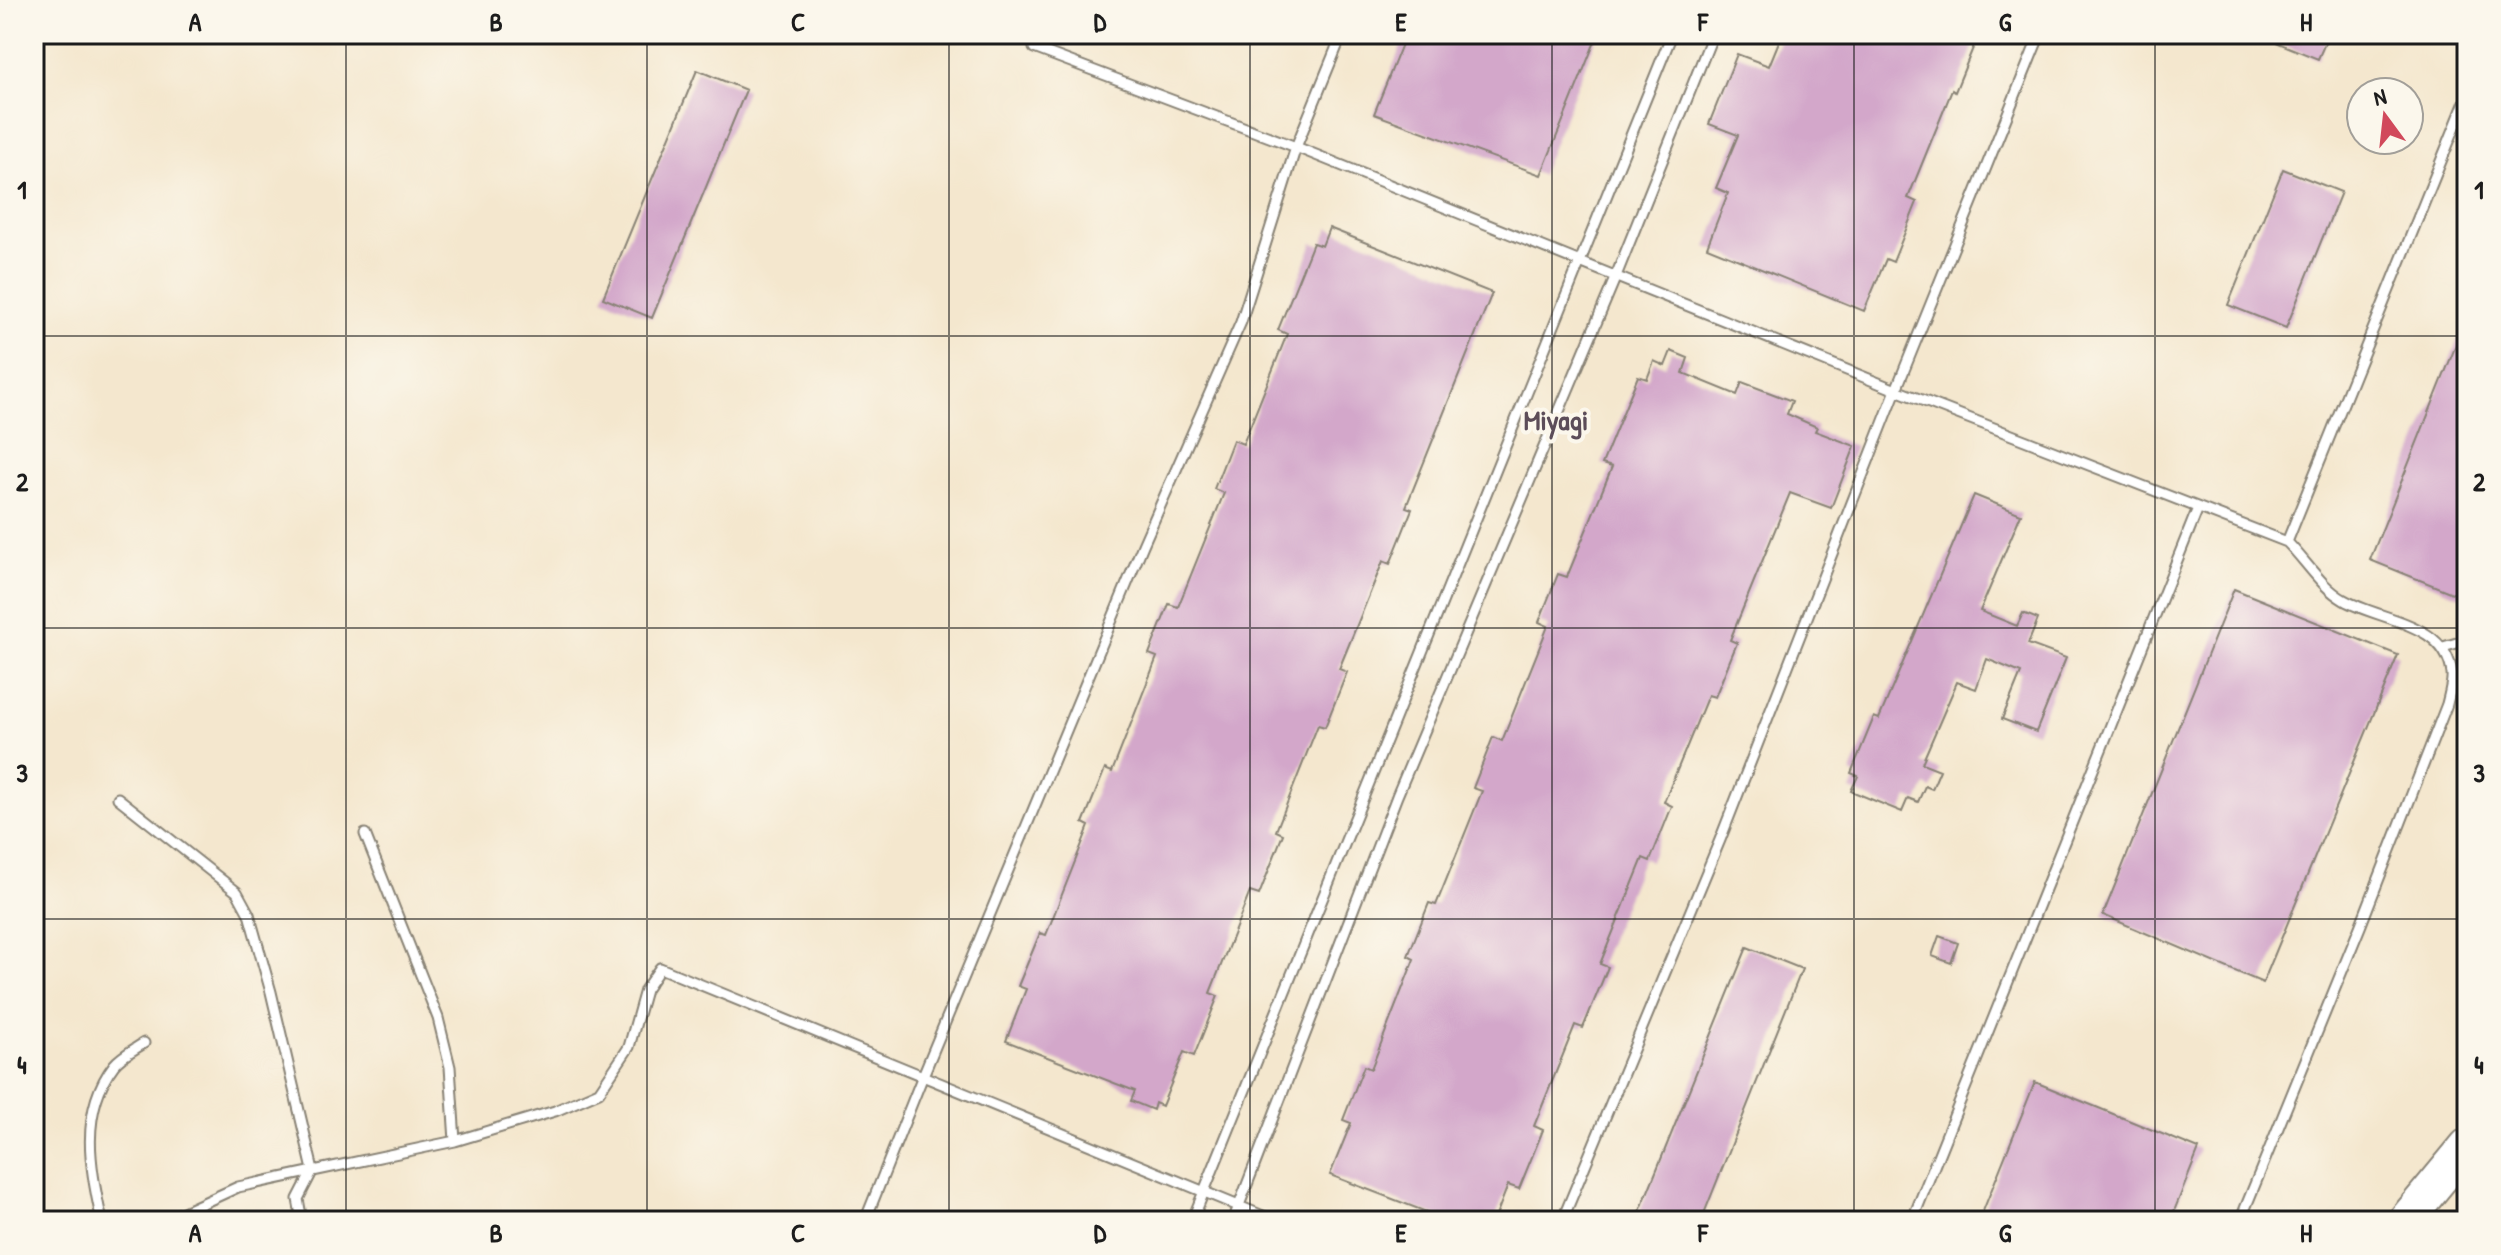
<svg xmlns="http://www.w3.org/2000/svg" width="2501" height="1255" font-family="'Patrick Hand',sans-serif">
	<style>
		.building { fill: #d3a7ca }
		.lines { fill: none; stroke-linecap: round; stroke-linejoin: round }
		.lane-casing { stroke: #888275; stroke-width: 13 }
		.highway-casing { stroke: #888275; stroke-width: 38 }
		.lane { stroke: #fff; stroke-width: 9 }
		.highway { stroke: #fff; stroke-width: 34 }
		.grid { fill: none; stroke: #1c1c1c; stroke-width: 2; stroke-opacity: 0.55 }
		.labels { text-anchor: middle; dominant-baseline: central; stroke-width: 8; stroke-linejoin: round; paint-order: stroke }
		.quarter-label { font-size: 28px; font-weight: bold; fill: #5c4d59; stroke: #fbf7ec }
		.neatline { fill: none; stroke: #1c1c1c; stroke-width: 3 }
		.grid-label { font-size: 26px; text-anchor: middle; font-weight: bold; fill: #1c1c1c }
	</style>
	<rect width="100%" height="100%" fill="#fbf7ec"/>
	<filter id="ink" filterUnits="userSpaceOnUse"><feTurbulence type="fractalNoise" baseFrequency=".0125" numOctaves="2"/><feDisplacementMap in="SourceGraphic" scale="16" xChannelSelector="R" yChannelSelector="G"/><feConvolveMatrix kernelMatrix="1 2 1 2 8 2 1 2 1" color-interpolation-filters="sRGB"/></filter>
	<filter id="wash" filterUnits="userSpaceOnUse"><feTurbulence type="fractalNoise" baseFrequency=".006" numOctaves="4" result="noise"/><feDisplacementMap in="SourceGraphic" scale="32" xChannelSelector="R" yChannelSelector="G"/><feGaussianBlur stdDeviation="1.8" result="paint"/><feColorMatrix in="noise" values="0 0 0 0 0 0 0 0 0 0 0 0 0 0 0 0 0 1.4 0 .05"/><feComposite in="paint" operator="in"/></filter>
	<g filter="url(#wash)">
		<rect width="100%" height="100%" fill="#f4e7ce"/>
		<g id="blocks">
			<path class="building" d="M1406,34h192l-57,141 -167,-61z
				M1782,34h189l-3,6 7,3 -20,49 -3,-2 -44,108 9,4 -24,60 -7,-3 -22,52 -157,-64 21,-54 -12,-5 22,-53 -29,-11 28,-70 32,12z
				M2256,34h73l-11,25z
				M697,70l49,20 -94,228 -49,-20z
				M2283,169l58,23 -55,136 -58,-23z
				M1329,228l163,65 -86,214 6,2 -22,55 -7,-3 -44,108 8,3 -22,55 -7,-2 -42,106 7,3 -24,61 -9,-3 -40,101 8,3 -24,60 -10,-4 -22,54 -7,-3 -2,7 -22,-9 4,-10 -129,-50 20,-52 -8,-3 22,-53 6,2 43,-109 -6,-3 22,-54 7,3 45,-115 -8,-3 20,-50 9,3 46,-114 -10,-4 19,-49 10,4 44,-110 -9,-4 35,-87 9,3z
				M2466,320h1v279l-97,-39z
				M1671,351l17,7 -5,15 54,22 5,-13 50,19 -5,13 30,13 -2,4 40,15 -24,62 -41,-15 -60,147 7,3 -22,54 -7,-2 -44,107 8,4 -22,55 -7,-3 -43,106 8,3 -25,61 -8,-3 -41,101 9,4 -24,59 -11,-4 -14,36h-44l-120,-46 21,-52 -8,-3 21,-54 7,3 43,-110 -6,-3 21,-53 7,2 46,-114 -9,-3 20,-51 9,4 46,-115 -9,-4 19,-48 9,3 45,-110 -10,-3 36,-88 9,3 7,-18 11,5z
				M1974,495l47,19 -41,97 37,15 6,-13 15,6 -10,25 38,14 -30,74 -34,-13 19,-46 -34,-14 -11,30 -19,-7 -35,81 18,7 -8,19 -7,-3 -7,16 -10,-4 -6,14 -51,-21 7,-15 -7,-3 23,-56 5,2z
				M2234,589l164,66 -135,328 -160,-68z
				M1939,936l19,7 -7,20 -19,-7z
				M1747,947l55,22 -101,252h-65z
				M2035,1082l164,67 -29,72h-191z"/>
		</g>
	</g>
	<g filter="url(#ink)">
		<use href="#blocks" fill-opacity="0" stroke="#888275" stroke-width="2"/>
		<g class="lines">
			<g class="lane-casing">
				<path id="lane" d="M1034,48l262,99 600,243 391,152
					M2443,647l24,-7
					M118,798l119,94 12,22 22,78 42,178 -15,29 4,22
					M365,834l73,184 12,49 5,74
					M102,1221c-12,-52 -23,-110 12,-156 7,-9 21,-16 30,-22
					M164,1221l74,-34 217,-46 100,-30 44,-19 30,-45 16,-57 15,-22 615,253
					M865,1221l57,-143 221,-533 98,-223 55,-175 46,-113
					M1192,1221l480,-1187
					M1233,1221l164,-425 219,-520 97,-242
					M1562,1221l158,-381 176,-450 144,-356
					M1912,1221l286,-713
					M2240,1221l120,-294 87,-223c2,-9 6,-21 5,-30 -6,-52 -71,-53 -108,-74 -23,-13 -38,-39 -57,-58l180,-445"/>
			</g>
			<g class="highway-casing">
				<path id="highway" d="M2405,1221l62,-75"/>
			</g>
			<use href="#lane" class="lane"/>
			<use href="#highway" class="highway"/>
		</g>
	</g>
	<path class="grid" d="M346,34v1187M647,34v1187M949,34v1187M1250,34v1187M1552,34v1187M1854,34v1187M2155,34v1187M34,336h2433M34,628h2433M34,919h2433"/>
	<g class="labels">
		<g class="quarter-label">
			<text x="1556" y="420">Miyagi</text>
		</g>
	</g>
	<rect width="2501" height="1255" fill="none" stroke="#fbf7ec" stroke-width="88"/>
	<g transform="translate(2385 116) rotate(345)"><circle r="38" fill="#fbf7ec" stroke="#a29f99" stroke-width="2"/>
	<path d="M0-6L14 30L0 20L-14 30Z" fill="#d1495b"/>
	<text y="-12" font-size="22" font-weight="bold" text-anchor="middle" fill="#1c1c1c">N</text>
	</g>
	<rect x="44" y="44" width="2413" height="1167" class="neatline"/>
	<g class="grid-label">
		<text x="195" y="31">A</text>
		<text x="496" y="31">B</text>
		<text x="798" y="31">C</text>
		<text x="1100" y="31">D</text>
		<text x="1401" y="31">E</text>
		<text x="1703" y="31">F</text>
		<text x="2005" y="31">G</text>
		<text x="2306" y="31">H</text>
		<text x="22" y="199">1</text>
		<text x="2479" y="199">1</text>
		<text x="22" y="491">2</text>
		<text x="2479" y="491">2</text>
		<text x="22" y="782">3</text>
		<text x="2479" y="782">3</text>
		<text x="22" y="1074">4</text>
		<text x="2479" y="1074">4</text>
		<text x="195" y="1242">A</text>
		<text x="496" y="1242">B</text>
		<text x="798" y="1242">C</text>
		<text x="1100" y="1242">D</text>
		<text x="1401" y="1242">E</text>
		<text x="1703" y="1242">F</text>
		<text x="2005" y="1242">G</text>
		<text x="2306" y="1242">H</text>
	</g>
</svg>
